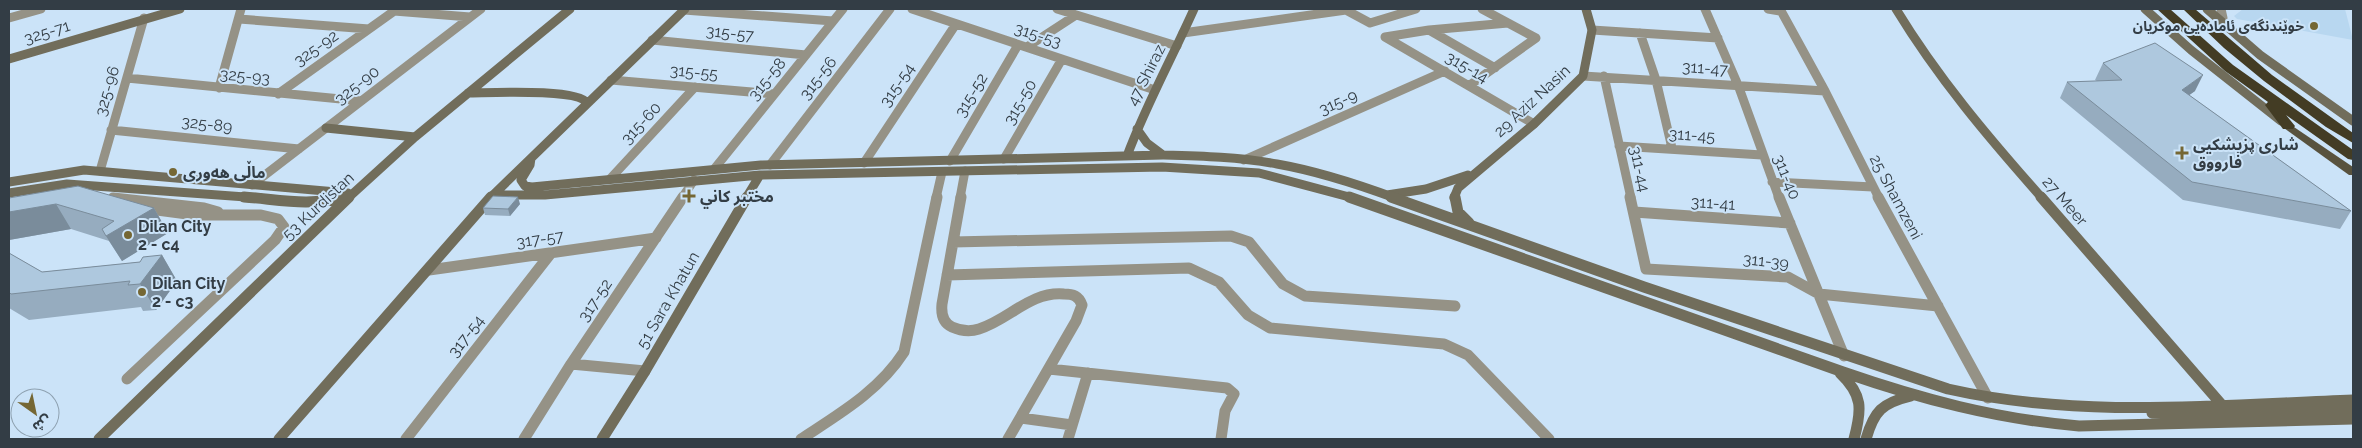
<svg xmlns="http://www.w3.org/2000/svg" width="2362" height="448" font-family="Raleway,'Noto Sans Arabic',sans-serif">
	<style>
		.built { fill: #b8d7f0 }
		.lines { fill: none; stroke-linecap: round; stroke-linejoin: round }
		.street-far1 { stroke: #959286; stroke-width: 9 }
		.street { stroke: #959286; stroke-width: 11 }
		.secondary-far1 { stroke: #716d5b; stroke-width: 9 }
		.secondary { stroke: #716d5b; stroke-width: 11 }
		.primary { fill: #58523e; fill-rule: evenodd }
		.highway { fill: #433c24; fill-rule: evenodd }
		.wall { fill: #96acbf }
		.shaded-wall { fill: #7a8c9b }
		.building { fill: #aec8de; stroke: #7a8c9b }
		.poi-dot { fill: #756734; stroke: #cbe3f8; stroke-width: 2 }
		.labels { text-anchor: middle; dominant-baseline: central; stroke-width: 4; stroke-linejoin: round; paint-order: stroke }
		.far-poi-label { font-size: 14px; font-weight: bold; fill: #333d45; stroke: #cbe3f8; text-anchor: end }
		.street-label { font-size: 16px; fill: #333d45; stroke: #cbe3f8 }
		.poi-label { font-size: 16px; font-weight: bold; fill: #333d45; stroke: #cbe3f8; text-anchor: start }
	</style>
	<rect width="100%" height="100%" fill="#cbe3f8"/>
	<path class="built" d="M2243,9h102l8,31 -116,-21 -3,-3z"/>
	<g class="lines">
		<path class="street-far1" d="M912,9l243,81
			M1057,9l120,37
			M1344,9l26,14 46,-14
			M1705,9l33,76 41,113
			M1768,9l12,2
			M1780,9l45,82 54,107
			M684,10l149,11
			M394,11l76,6
			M9,18l32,-9
			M2218,18h5l-2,-9
			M239,19l130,10
			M1429,30l66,38
			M1592,30l126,8
			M1183,33l163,-23
			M1640,33l16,47 16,68
			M1385,37l149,87
			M1385,37l44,-7 79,-7
			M652,40l154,15
			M1027,47l49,-32
			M1583,76l242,15
			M1604,76l27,122
			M127,78l234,23
			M611,80l163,14
			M1470,85l66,-47 -54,-29
			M219,88l22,-79
			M278,94l119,-85
			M111,130l188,19
			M1619,146l143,9
			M1004,159l58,-100
			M1244,160l201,-89
			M950,161l68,-116
			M864,163l92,-139
			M770,165l120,-156
			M715,168l128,-159
			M100,171l44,-153
			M610,179l85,-92
			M1772,182l101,5
			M252,185l229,-176
			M682,198l12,-18
			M936,198l6,-26
			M960,198l5,-27"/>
		<path class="street" d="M961,197l-19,107c-1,10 1,19 10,23 9,4 18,5 27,2 30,-9 51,-38 85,-35 9,0 15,2 18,11l-6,16 -68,118
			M1630,197l16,72 142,8 31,17 119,12
			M1779,197l65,159
			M1878,197l110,201
			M113,198l91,10 14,4
			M1634,212l156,11
			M953,242l278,-6 18,6 34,42 22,12 150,10
			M429,270l227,-32
			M947,275l242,-7 30,14 29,33 22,13 174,16 24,11 81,84
			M571,364l74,7
			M1049,369l178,19 7,6 -9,17 -4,28
			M127,379l148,-139 9,-13 -6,-8 -17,-4h-66l-53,-7
			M1021,418l51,7
			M406,439l145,-186
			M524,439l47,-75 112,-167
			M801,439c38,-25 78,-48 103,-87l33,-155
			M1068,439l20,-66"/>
		<path class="secondary-far1" d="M1896,9c42,69 92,128 146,189
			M2145,9l46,41 90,71
			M2207,9l53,46 93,66
			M9,59l171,-50
			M468,93c20,0 110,-5 119,10
			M326,128l89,9
			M1137,129l10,14 16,12
			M1127,156c19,-51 45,-98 67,-147
			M531,158l-1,7 -9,15 4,6 7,1 229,-22 402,-10c38,1 77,2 114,9 40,7 80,20 118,34
			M9,182l75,-12 264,23
			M9,193l58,-9 194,14
			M493,195h52l215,-20 402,-8 97,6 94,25
			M1387,195l39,-6 42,-14
			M338,198l10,-3
			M348,198l67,-61 155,-128
			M490,198l195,-189
			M746,198l14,-23
			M1454,198l4,-10 76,-64 49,-48 9,-46 -6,-21"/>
		<path class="secondary" d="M244,197c32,2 67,10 98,0
			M1349,197l494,175c78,27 153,47 236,54l274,-7
			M1391,197l253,90 304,102c133,30 270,16 405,11
			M1455,197l3,15 11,11
			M2041,197l181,208
			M1840,373c23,22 22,36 14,66
			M2152,413l75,2 126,-5
			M99,439l250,-242
			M279,439l212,-242
			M602,439l43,-68 102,-174
			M1866,439c8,-28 16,-36 45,-43"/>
		<path class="primary" d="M2288,123l65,44v8h-4l-65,-47 -2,-2 2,-2z"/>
		<path class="highway" d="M2157,9h13l63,56 120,85v10l-5,-1 -62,-44 9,11 -2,3h-10l-18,-24 3,-3 -43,-31z
			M2183,9h12l77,66 81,58v10l-27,-16 -62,-46 -40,-33z"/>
	</g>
	<path class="wall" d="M2103,63l92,28 -6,4 162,116 -11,18 -157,-29 -123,-102 7,-16 30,-1 -2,-1z
		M9,198l145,10 14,25 -46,28 -13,-20 -38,-12 -62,11z
		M520,204l-10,12 -25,-1 -2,-7z
		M9,253l33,19 98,-10 22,-7 15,26 -21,29 -13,1 -2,-4 -112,13 -20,-12z"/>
	<path class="shaded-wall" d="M2203,75l-8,16 -21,15 8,-16z
		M518,197l2,7 -10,12 -2,-7z
		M56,204l15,25 -62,11v-28z
		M154,208l14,25 -46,28 -16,-25z
		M162,255l15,26 -21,29 -16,-26z"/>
	<path class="building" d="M2155,43l48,32 -21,15 169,121 -159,-29 -125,-100 55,-2 -19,-17z
		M78,186l76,22 -48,28 -4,-7 12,-8 -58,-17 -47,8v-14z
		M493,196l25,1 -10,12 -25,-1z
		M9,253l33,19 98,-10 3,-5 19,-2 -22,29 -12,1 2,-4 -119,13 -2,-2z"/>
	<g class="poi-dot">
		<circle cx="2314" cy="26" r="5"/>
		<path d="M2179.5 145.5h5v5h5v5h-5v5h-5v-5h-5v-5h5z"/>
		<circle cx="173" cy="172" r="5"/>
		<path d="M686.5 188.5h5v5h5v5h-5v5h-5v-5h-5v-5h5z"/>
		<circle cx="128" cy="235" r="5"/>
		<circle cx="142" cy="292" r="5"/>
	</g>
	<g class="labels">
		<g class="far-poi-label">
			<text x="2304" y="26">خوێندنگەی ئامادەیی موکریان</text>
		</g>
		<g class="street-label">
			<text transform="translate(47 32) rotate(-17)">325-71</text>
			<text transform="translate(730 33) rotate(6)">315-57</text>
			<text transform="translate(1038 35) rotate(18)">315-53</text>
			<text transform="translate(316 48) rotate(-35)">325-92</text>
			<text transform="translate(1467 67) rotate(30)">315-14</text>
			<text transform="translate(1705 68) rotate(4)">311-47</text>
			<text transform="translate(694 72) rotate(5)">315-55</text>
			<text transform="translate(1146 75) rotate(-63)">47 Shiraz</text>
			<text transform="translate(245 76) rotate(5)">325-93</text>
			<text transform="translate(818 78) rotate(-52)">315-56</text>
			<text transform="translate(767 79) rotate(-51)">315-58</text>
			<text transform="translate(357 85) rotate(-38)">325-90</text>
			<text transform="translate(897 85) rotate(-56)">315-54</text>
			<text transform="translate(107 91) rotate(-74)">325-96</text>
			<text transform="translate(971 95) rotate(-59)">315-52</text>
			<text transform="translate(1532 101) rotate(-43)">29 Aziz Nasin</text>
			<text transform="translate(1020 102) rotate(-60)">315-50</text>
			<text transform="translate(1338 102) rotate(-24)">315-9</text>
			<text transform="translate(641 123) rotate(-47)">315-60</text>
			<text transform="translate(207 124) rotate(6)">325-89</text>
			<text transform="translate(1692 135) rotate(4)">311-45</text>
			<text transform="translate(1640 169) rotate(78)">311-44</text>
			<text transform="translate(1787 177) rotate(68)">311-40</text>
			<text transform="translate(1896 197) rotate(62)">25 Shamzeni</text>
			<text transform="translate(2065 201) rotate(49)">27 Meer</text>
			<text transform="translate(1713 203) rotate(4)">311-41</text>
			<text transform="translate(318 206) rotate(-43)">53 Kurdistan</text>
			<text transform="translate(540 239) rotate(-8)">317-57</text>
			<text transform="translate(1766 261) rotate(6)">311-39</text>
			<text transform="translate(595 300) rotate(-56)">317-52</text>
			<text transform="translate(668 300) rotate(-60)">51 Sara Khatun</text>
			<text transform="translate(466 336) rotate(-52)">317-54</text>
		</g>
		<g class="poi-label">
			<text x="2193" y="144">شاری پزیشکیی<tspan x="2193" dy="18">فارووق</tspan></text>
			<text x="183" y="172">ماڵی هەوری</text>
			<text x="700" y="196">مختبر كاني</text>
			<text x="138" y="226">Dilan City<tspan x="138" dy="18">2 - c4</tspan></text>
			<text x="152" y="283">Dilan City<tspan x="152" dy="18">2 - c3</tspan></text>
		</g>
	</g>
	<rect width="2362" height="448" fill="none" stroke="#333d45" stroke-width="20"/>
	<g transform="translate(35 413) rotate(147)"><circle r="24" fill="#cbe3f8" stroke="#8ea1b0"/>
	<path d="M0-4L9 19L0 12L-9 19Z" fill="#756734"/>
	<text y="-8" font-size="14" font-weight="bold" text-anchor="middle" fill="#333d45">ش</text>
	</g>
</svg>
